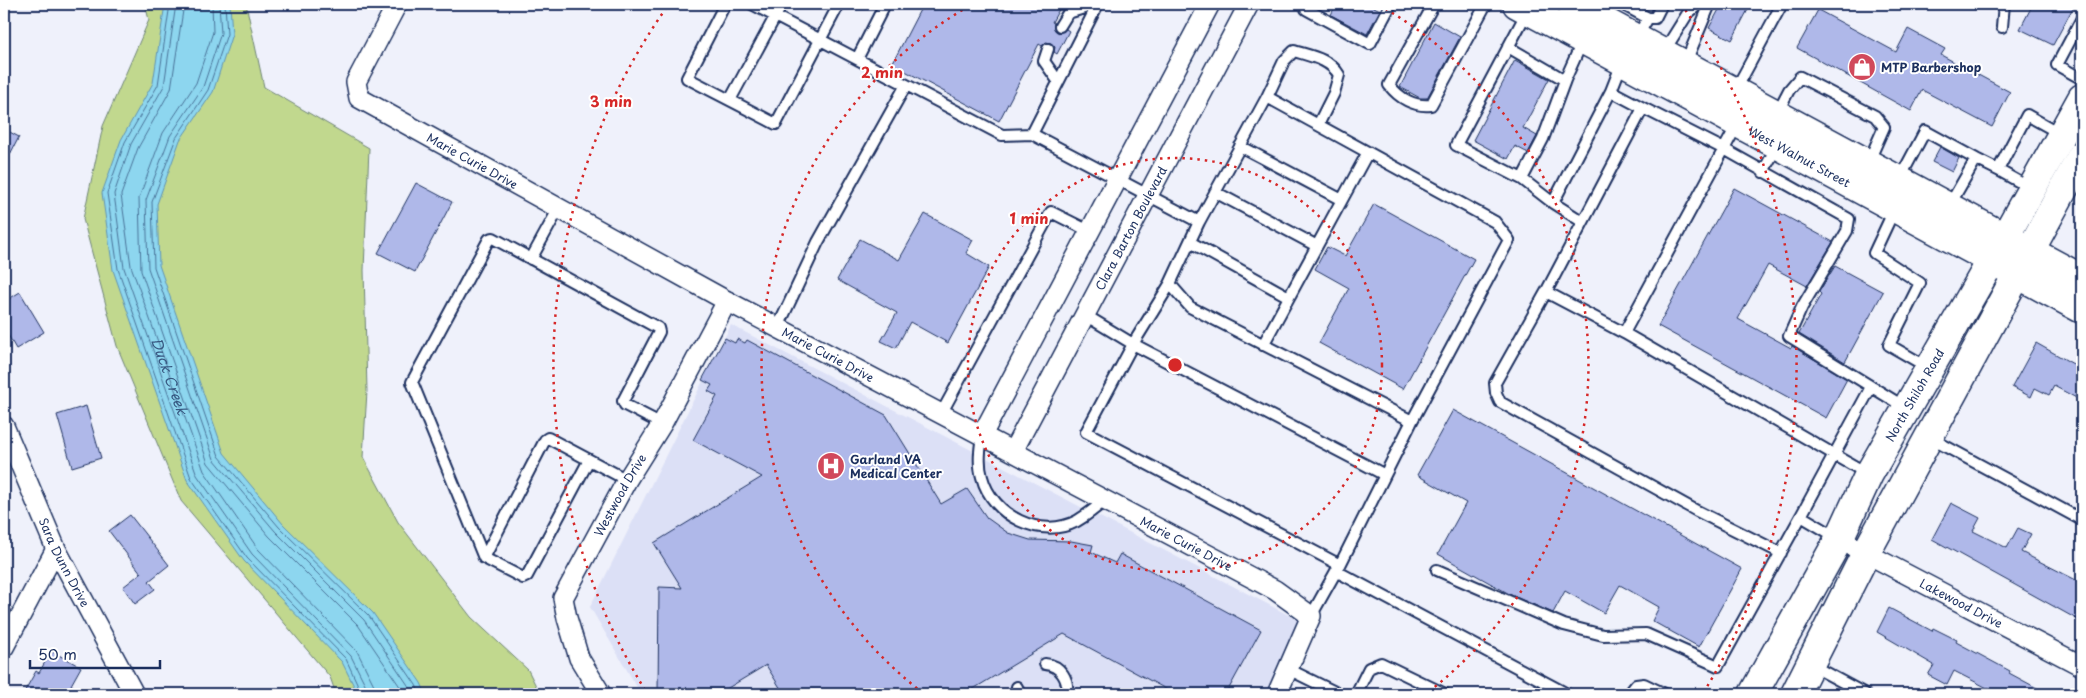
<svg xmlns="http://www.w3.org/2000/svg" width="2086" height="698" font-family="'Playpen Sans',sans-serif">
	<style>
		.built { fill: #dce0f6 }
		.green { fill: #c1d88e; stroke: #6e8476 }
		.water { fill: #8dd6ef; stroke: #5f93b5 }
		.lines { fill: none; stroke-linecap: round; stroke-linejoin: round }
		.shore { stroke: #497298; stroke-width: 1 }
		.building { fill: #afb8e9; stroke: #1b2f5e }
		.service-casing { stroke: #1b2f5e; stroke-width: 14 }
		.minor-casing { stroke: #1b2f5e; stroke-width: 22 }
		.secondary-casing { stroke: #1b2f5e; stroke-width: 31 }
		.service { stroke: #fff; stroke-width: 10 }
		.minor { stroke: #fff; stroke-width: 19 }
		.secondary { stroke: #fff; stroke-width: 28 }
		.ring { fill: none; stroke: #d62828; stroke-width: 2.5; stroke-dasharray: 2.5 5 }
		.labels { text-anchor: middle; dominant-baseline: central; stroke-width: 4; stroke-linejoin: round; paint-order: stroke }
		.poi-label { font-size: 12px; font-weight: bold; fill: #1b2f5e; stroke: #fff; text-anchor: start }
		.street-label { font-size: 12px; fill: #1b2f5e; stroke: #fff }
		.water-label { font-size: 14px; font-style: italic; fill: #385982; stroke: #fff }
		.centre { fill: #d62828; stroke: #fff; stroke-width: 2.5 }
		.ring-label { font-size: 15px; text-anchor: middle; font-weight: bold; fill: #d62828; stroke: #fff; stroke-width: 4; stroke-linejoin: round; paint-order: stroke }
	</style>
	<rect width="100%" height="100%" fill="#eff1fb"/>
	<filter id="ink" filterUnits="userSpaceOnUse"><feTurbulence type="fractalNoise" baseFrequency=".02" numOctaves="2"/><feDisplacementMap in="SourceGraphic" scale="10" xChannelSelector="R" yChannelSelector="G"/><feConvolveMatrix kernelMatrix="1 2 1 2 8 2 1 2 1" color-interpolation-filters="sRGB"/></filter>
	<g filter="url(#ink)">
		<path class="built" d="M731,325l567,295 -31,74h-626l-51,-87z"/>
		<path class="green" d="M145,4h101l18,83 105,61 -5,122 3,121 -4,66 35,65 73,95 57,53 12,24h-204l-6,-17 -149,-176 -64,-155 -34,-127 20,-93 46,-106z"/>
		<path class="water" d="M165,4h65l2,30 -19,58 -33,48 -23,64 2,61 65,188 59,71 90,89 48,70 5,11h-68l-16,-32 -98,-101 -57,-81 -74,-210 -11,-77 19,-53 32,-57z"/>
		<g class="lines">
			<g class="shore">
				<path d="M170,4l-12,81 -33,57 -18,51 11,76 73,209 56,80 99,101 16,35"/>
				<path d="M176,4l-12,82 -33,58 -17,50 10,74 73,207 55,79 99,102 16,32 1,6"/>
				<path id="s1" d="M184,4l-13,85 -33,59 -17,47 10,71 73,205 54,78 99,102 17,34 2,9"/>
				<path d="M212,4l1,28 -17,51 -33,50 -24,65 2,73 67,192 61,73 89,89 47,69"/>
				<path d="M219,4l2,29 -18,54 -33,49 -24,64 2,68 66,191 61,72 89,89 50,74"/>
				<path d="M225,4l2,30 -19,56 -32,48 -24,64 2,65 65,189 60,71 90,89 47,69 4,9"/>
			</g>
		</g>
		<path class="building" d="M923,4h139l-10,18 2,1v6l5,4 7,-4 3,2 -12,23 -3,-2 1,-5 -4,-4 -5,-1 -4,4 -3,-2 -40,77 -107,-57z
			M1336,4h32l12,6 -13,24 -36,-19z
			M1722,4h29l-19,36 -23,-12z
			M2033,4h42l-22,41 -33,-16z
			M1818,10l78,42 12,-23 37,20 -4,6 69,37 -18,35 -70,-37 -11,21 -114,-63z
			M1434,22l26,15 -33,61h-7l-20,-11z
			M1515,60l34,19 -26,49 14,8 -9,17 -13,-7 -7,13 -35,-19z
			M4,129l15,8 -15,29z
			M1940,147l19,11 -7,14 -20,-10z
			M416,183l36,19 -37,70 -37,-19z
			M1734,188l99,54 -26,44 -39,-21 -30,54 53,29 1,-2 55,33 -21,39 -168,-92z
			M1374,204l100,55 -71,130 -84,-46 30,-55 -34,-19 12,-22 18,9z
			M925,214l48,26 -7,13 23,14 -41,76 -38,-21 -14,26 -15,-7 16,-28 -60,-33 23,-41 39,21z
			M1835,266l48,26 -38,70 -46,-28 22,-40 -2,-2z
			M20,292l24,40 -28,17 -12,-21v-26z
			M725,338l10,5 2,-4 8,4 2,-3 139,75 55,89 26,-15 20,29 21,15 22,7 41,1 22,4 -2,7 24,11 5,-9 141,76 -35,64h-51l-111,-60 -99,60h-181l-18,-29 -48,29h-60l1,-107 23,1 -28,-45 108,-66 -69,-37 24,-44 -9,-5 4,-6 -10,-5z
			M2036,343l46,26v32l-28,-15 -5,9 -14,-7 -4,9 -19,-10z
			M86,406l15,52 -29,9 -15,-52z
			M1453,410l289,159 -43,78 -47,-26 7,-14 -39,-22 -16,28 -39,-22 -12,22 -40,-17 -75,-42 28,-51 -49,-28z
			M1951,503l29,15 -7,13 34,17 11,-20 13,6 -10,18 61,31v39l-150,-83z
			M130,515l39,50 -20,16 6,8 -20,15 -12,-17 18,-14 -32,-42z
			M1889,608l43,23 1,-3 24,12 -1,2 54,29 -1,2 39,21h-49l-45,-23 -7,14 -19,-10 6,-10 -57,-33z
			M51,651l30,16 -10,18 16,9h-64l13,-23 3,2z"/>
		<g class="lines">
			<g class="service-casing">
				<path id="service" d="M725,4l-38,74 89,46 63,-120
					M752,4l250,131 30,-1 167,88 -29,62 20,23 222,114 97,-181 -14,-18 -228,-125 -68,125
					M1309,4l-3,5 64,35 21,-40
					M1434,4l-45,81c10,13 25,22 42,20l55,-101
					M1622,4l26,14h7l7,-14
					M1528,10l-72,135 66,34 31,24 30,19 -37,70 78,41 244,141
					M2082,18l-25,47 25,14
					M1060,26l8,-13 29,-9
					M2002,27l2,-23
					M1637,37l11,-19
					M1508,47l57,33
					M1048,49l-4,12 14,20
					M1663,53l25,-40 11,-9
					M857,59l28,-55
					M1685,64l25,-60
					M1735,91l47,-87
					M1267,97l17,-36 10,-10c16,5 36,8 45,24l-5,18 -16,32
					M730,100l52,-96
					M1777,113l12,-23 11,-13 75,39 9,11 -16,36
					M1737,125l-13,24 125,70 -2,12 -45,76 -13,29 117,72
					M1032,134l66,-130
					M1240,146l102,54
					M1763,172l14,-26
					M1522,179l21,-40 22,-59 18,-40
					M1899,180l26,-49 51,28
					M2032,189l-34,-19 29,-55 34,19
					M1215,192l102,54
					M1553,203l58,-112 11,-28
					M1949,206l27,-47 22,11
					M1895,208l-21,45 46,30 -31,62 40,23
					M1583,222l60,-114 -32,-17
					M1190,242l99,55
					M531,259l28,-51
					M1170,284l-37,60 252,131
					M1546,292l-51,91 1,10 4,9 197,109 84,42
					M1085,315l48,29 -47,88 254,133 72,-144
					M778,327l40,-85 88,-157
					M1624,333l100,-184 -81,-41
					M1263,345l105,-193
					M941,414l110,-202 38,19
					M982,435c-2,14 -4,29 0,42 10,39 59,63 95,44 10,-6 19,-13 28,-21
					M1930,438l152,82
					M589,460l-62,116 -4,2 -39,-20 61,-118 3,-2 79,42
					M1838,538l-37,-22 70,-129
					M484,558l-72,-176 77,-143 4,-1 165,90 1,4 -36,69 2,4 37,19
					M1437,570l127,55 39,10 43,-1 72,32 83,-150
					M1336,571l231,123
					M1311,616l28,-50
					M1045,664c16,1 24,16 22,30
					M1811,665l54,29
					M1288,669l51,25
					M1017,687l2,7
					M1356,694l13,-26 12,-5 64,31
					M1629,694l7,-9 8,-1 21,10"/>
			</g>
			<g class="minor-casing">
				<g id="minor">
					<path id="s2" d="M397,4l-41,78 3,16 368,203 548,289 36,26 -34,78"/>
					<path id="s3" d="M4,426l52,123 78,145"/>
					<path d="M982,435l228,-431"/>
					<path id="s4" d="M1013,451l236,-447"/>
					<path id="s5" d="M1839,539l243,127"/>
					<path d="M4,647l52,-98"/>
					<path id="s6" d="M601,694l-22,-36 -12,-40 -4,-20 64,-118 35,-56 65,-123"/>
				</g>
			</g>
			<g class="secondary-casing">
				<g id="secondary">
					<path id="s7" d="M1517,4l565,305"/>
					<path d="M1572,4l510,275"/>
					<path id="s8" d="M1753,694l86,-155 30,-65 136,-237 77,-139"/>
					<path d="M1795,694l71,-141 216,-398"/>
				</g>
			</g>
			<use href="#service" class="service"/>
			<use href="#minor" class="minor"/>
			<use href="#secondary" class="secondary"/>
		</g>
	</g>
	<g class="ring">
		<circle cx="1175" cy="365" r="207"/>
		<path d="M923 693A414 414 0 0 1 971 5M1379 5A414 414 0 0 1 1427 693"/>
		<path d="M645 690A622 622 0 0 1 669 4M1681 4A622 622 0 0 1 1705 690"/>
	</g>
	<defs>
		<g id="shop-disc" transform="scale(1.4375)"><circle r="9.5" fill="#d1495b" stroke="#fff"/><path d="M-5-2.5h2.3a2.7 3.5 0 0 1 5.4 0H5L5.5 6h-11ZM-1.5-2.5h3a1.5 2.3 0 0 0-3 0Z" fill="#fff"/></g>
		<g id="hospital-disc" transform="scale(1.4375)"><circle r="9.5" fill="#d1495b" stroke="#fff"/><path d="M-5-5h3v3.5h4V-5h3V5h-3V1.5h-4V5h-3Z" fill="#fff"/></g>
	</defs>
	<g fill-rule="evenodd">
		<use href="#shop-disc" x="1862" y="67"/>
		<use href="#hospital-disc" x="831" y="466"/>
	</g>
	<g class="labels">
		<g class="poi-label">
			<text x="1881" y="67">MTP Barbershop</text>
			<text x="850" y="459">Garland VA<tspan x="850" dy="14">Medical Center</tspan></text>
		</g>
		<g class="street-label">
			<text stroke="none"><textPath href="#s7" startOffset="321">West Walnut Street</textPath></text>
			<text stroke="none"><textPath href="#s2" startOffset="234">Marie Curie Drive</textPath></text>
			<text stroke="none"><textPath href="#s4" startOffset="252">Clara Barton Boulevard</textPath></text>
			<text stroke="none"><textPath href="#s2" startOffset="639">Marie Curie Drive</textPath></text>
			<text stroke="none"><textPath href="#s8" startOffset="340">North Shiloh Road</textPath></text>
			<text stroke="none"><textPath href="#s6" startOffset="222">Westwood Drive</textPath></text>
			<text stroke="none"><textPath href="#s2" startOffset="1044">Marie Curie Drive</textPath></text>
			<text stroke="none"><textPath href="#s3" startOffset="149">Sara Dunn Drive</textPath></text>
			<text stroke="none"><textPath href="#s5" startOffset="138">Lakewood Drive</textPath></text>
		</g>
		<g class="water-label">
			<text stroke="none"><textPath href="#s1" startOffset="392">Duck Creek</textPath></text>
		</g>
	</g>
	<circle cx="1175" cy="365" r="8" class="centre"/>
	<g class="ring-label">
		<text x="882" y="78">2 min</text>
		<text x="611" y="107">3 min</text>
		<text x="1029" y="224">1 min</text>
	</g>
	<rect width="2086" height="698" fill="none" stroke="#fff" stroke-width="20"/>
	<rect x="10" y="10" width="2066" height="678" fill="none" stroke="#1b2f5e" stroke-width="2" filter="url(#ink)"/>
	<path d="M30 660v8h130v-8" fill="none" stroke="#1b2f5e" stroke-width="2.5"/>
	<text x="38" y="660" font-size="15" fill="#1b2f5e" stroke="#ffffff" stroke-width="4" paint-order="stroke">50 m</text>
</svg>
